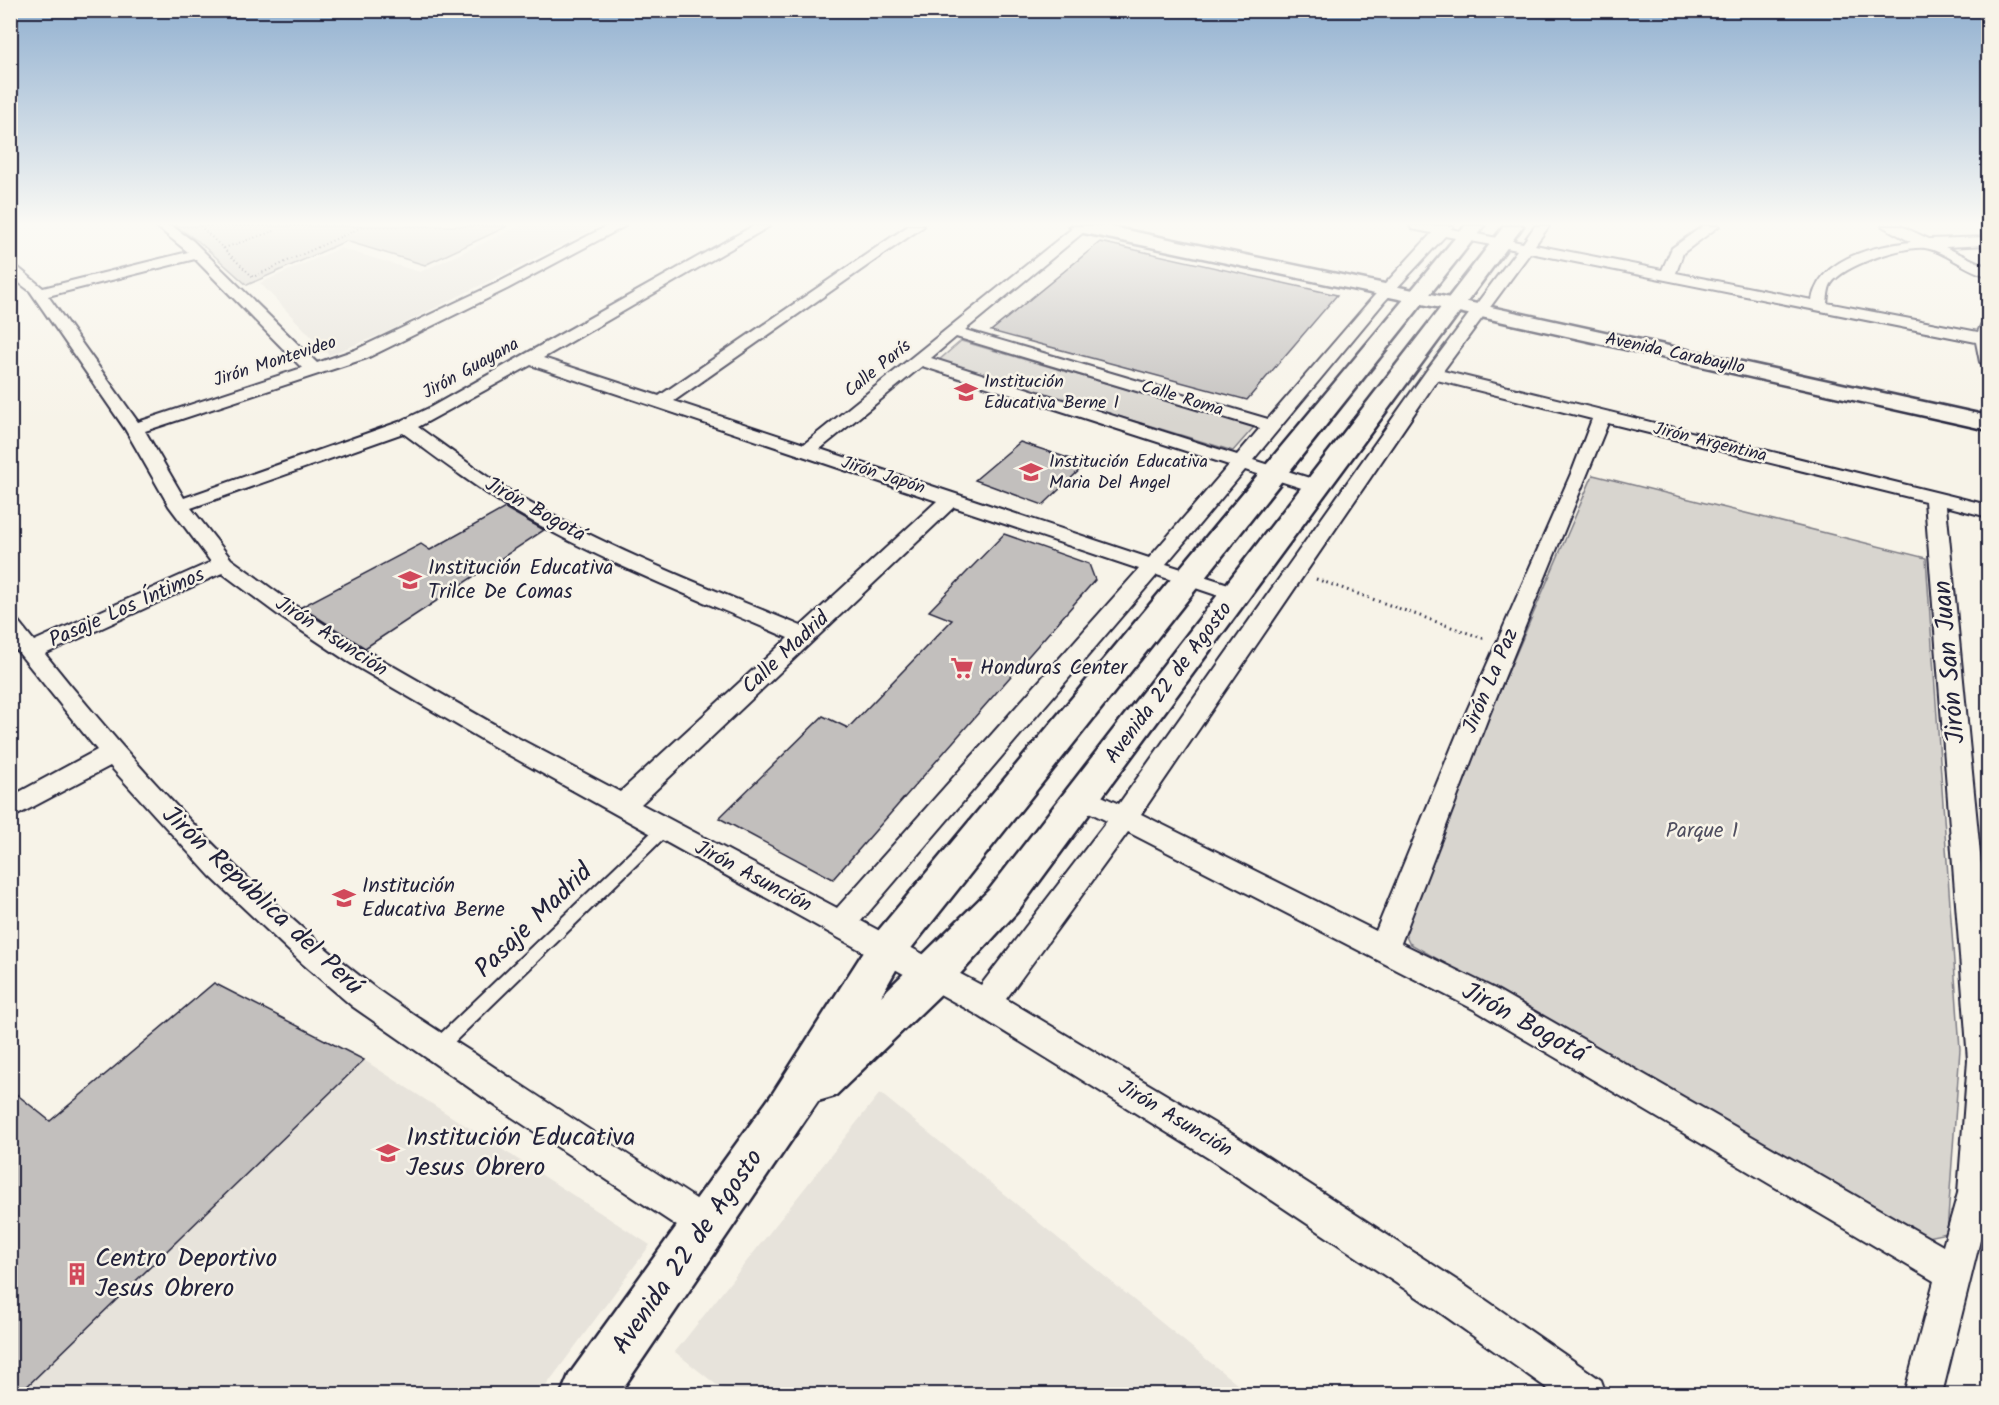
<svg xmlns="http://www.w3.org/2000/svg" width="1999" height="1405" font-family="Kalam,sans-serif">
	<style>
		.built { fill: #e7e3db }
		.green { fill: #d8d5cf; stroke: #7d7c85; stroke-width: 1.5 }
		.building { fill: #c2bfbd; stroke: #22223b; stroke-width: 1.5 }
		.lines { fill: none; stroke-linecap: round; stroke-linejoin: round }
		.service-casing { stroke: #22223b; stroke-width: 4 }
		.minor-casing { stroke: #22223b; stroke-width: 4 }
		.secondary-casing { stroke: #22223b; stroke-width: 5 }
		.primary-casing { stroke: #22223b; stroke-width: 5 }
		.path-far1 { stroke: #22223b; stroke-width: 2; stroke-dasharray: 1 3; stroke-linecap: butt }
		.path { stroke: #22223b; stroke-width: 3; stroke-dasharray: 1.5 4; stroke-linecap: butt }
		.service { fill: #f7f3e8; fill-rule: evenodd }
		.minor { fill: #f7f3e8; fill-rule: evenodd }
		.secondary { fill: #f7f3e8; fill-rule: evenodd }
		.primary { fill: #f7f3e8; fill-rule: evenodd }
		.labels { text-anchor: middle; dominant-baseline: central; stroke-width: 5; stroke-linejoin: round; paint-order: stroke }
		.far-street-label { font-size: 18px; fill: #22223b; stroke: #f7f3e8 }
		.far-poi-label { font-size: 18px; fill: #22223b; stroke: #f7f3e8; text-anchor: start }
		.street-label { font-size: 21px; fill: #22223b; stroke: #f7f3e8 }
		.poi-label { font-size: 21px; fill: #22223b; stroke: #f7f3e8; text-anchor: start }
		.park-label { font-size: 21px; fill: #504f60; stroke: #f7f3e8 }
		.near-street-label { font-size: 26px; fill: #22223b; stroke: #f7f3e8 }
		.near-poi-label { font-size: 26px; fill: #22223b; stroke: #f7f3e8; text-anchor: start }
	</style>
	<rect width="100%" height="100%" fill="#f7f3e8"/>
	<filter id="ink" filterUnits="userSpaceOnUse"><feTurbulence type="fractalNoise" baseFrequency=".0167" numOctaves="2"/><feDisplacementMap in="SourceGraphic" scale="12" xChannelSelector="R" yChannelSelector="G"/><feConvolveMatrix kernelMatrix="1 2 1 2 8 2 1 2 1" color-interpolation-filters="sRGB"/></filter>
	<g filter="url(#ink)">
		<path class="built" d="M520,226h79l-214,107 -56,22 -69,-72 80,-35 80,24z
			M364,1060l286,185 -110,149h-522z
			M880,1093l369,301h-521l-53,-42z"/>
		<path class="green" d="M176,226h332l-83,39 -79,-24 -99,44 -49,-44z
			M961,341l294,85 -22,25 -295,-90z
			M1593,475l333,83 34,491 -13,184 -20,4 -518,-294 -9,-20z"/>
		<path class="building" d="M1100,242l237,53 -90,105 -256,-69z
			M1020,442l66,22 -43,41 -68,-25z
			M505,508l39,22 -179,118 -64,-41 120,-63 9,6z
			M1004,534l85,30 6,16 -262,299 -114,-61 104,-102 25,12 104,-108 -23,-9z
			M214,983l150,77 -346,335h-8v-306l40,32z"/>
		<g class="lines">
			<g class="service-casing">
				<path id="service" d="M663,825l5,1 2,4 -2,4 -224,218 -6,2 -6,-2 -2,-5 2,-5 226,-216z"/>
			</g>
			<g class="minor-casing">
				<path id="minor" d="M156,226h16l21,15 124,122 38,-13 142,-67 110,-57h18l-118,63 -140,69 -222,73 39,67 215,-76 32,-15 322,-181h17l-227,132 116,38 249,-170h16l-250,175 130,43 271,-218h16l-126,104 303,89 106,-123 58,-63 -20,-4 -2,-3h43l-2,3 72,14 12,-17h14l-14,19 127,25 10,-22 31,-22h16l-36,27 -7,20 136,27c8,-43 63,-54 99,-58l-29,-16h19l28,13 59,-2v8l-43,2 43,20v9c-20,-4 -45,-26 -63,-28 -23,-2 -81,17 -94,36 -3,5 -3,13 -4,19l151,29 4,-9 6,-2v46l-8,-5 -4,-20 -446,-89 -87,118 545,134v12l-42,-11 42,430v272l-46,186h-38l30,-113 -459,-271 -347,-178 -122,167 231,138 227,148 137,95 5,14h-51l-117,-83 -225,-150 -239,-148 -474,-263 -153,-89 -66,-44 -59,-44 -177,81c98,122 206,239 330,334 32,23 65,44 98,65 81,55 164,107 246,161l6,12 -6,12 -12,6 -12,-6 -195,-129 -148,-103 -49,-42 -93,-88 -100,-110 -100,53v-22l87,-47 -87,-108v-23l8,2 16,20 177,-79 -42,-56 -44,-77 -95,-138 -20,-15v-12l5,1 28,23 145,-36zM1445,236l72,14 -90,120 -308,434 -37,-17 -9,3 -4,7 4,7 34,17 -126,164 -120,-64 296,-346 71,24 8,2 8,-2 3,-5 -3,-5 -78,-25 79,-94 63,20h14l3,-4 -3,-4 -69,-22 131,-158zM195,259l107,109 -164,54 -90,-126zM956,337l304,91 -23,27 -306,-97zM531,365l406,136 -136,125c-88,-37 -178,-71 -262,-118 -43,-23 -82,-53 -121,-81zM922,366l307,99 -80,93 -329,-109zM1437,380l155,39 -19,50 -108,246 -89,216 -235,-117zM1608,423l317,78 43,559 -10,133 -15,53 -446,-256 -96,-47 88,-228zM403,433c39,29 78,58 120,83 84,48 176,83 265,122l-168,154 -102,-54 -155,-89 -66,-42 -66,-48 -40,-51zM954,507l185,62 -302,339 -196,-104z"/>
			</g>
			<g class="secondary-casing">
				<path id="secondary" d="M1070,226h37l311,65 570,125v14l-570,-127 -339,-71 -7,-2z"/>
			</g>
			<g class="primary-casing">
				<path id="primary" d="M1465,226h19l-583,735 -20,35 108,-106 515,-664h19l-506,686 -69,75 -113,109 -17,5 -199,293h-58l8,-19 204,-282 100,-156z"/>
			</g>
			<path class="path-far1" d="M200,226l53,51 111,-51
				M224,248l53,-18"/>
			<path class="path" d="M1316,579l169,60"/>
			<use href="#service" class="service"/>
			<use href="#minor" class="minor"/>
			<use href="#secondary" class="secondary"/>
			<use href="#primary" class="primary"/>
		</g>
	</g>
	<linearGradient id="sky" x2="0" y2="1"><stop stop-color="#91b0d0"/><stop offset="0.53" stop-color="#fbfaf5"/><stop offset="1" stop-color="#fbfaf5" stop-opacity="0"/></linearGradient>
	<rect width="1999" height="423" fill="url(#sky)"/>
	<defs>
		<g id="school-bare" transform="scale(1.8)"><path d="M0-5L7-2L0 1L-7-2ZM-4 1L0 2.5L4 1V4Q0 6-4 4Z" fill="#d1495b" stroke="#f7f3e8" stroke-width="2.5" paint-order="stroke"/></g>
		<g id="supermarket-bare" transform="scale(1.8)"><path d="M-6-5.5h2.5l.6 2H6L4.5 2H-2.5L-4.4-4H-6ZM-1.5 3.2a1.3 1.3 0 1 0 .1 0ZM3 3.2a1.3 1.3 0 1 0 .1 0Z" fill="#d1495b" stroke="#f7f3e8" stroke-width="2.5" paint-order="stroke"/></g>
		<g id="building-bare" transform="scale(1.8)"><path d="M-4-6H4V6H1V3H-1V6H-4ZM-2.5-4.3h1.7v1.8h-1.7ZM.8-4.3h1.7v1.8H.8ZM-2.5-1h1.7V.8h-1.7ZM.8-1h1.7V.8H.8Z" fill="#d1495b" stroke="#f7f3e8" stroke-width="2.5" paint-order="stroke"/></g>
	</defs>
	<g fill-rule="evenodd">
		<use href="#school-bare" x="966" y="392"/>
		<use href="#school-bare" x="1031" y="472"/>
		<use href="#school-bare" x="410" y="580"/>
		<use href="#supermarket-bare" x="962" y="668"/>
		<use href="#school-bare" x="344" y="898"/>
		<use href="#school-bare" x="388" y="1153"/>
		<use href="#building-bare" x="77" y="1274"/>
	</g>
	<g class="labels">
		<g class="far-street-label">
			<text transform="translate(1675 354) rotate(12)">Avenida Carabayllo</text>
			<text transform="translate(275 362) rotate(-18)">Jirón Montevideo</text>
			<text transform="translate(471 369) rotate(-29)">Jirón Guayana</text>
			<text transform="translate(878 369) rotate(-39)">Calle París</text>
			<text transform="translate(1182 399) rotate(17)">Calle Roma</text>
			<text transform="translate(1710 443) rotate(14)">Jirón Argentina</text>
			<text transform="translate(883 476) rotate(18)">Jirón Japón</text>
		</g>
		<g class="far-poi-label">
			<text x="984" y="382">Institución<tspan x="984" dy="21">Educativa Berne I</tspan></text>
			<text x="1049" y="462">Institución Educativa<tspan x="1049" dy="21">Maria Del Angel</tspan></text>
		</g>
		<g class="street-label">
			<text transform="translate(535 510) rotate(29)">Jirón Bogotá</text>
			<text transform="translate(127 608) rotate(-24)">Pasaje Los Íntimos</text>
			<text transform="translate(331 637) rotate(33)">Jirón Asunción</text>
			<text transform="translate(786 653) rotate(-43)">Calle Madrid</text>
			<text transform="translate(1491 681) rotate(-67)">Jirón La Paz</text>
			<text transform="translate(1169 683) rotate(-53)">Avenida 22 de Agosto</text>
			<text transform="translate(753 877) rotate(28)">Jirón Asunción</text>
			<text transform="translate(1175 1119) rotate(31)">Jirón Asunción</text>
		</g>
		<g class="poi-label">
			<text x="428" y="568">Institución Educativa<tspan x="428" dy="24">Trilce De Comas</tspan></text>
			<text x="980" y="668">Honduras Center</text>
			<text x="362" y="886">Institución<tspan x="362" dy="24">Educativa Berne</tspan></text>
		</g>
		<g class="park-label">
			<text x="1702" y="831">Parque 1</text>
		</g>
		<g class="near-street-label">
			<text transform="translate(1950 662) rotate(-95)">Jirón San Juan</text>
			<text transform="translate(262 901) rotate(43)">Jirón República del Perú</text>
			<text transform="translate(534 921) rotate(-44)">Pasaje Madrid</text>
			<text transform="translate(1524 1023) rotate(29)">Jirón Bogotá</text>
			<text transform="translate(688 1252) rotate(-55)">Avenida 22 de Agosto</text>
		</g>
		<g class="near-poi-label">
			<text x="406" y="1138">Institución Educativa<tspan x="406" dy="30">Jesus Obrero</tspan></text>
			<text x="95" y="1259">Centro Deportivo<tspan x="95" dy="30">Jesus Obrero</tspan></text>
		</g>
	</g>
	<rect width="1999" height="1405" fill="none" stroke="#f7f3e8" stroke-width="36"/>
	<rect x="18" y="18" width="1963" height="1369" fill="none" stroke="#22223b" stroke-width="2" filter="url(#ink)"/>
</svg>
